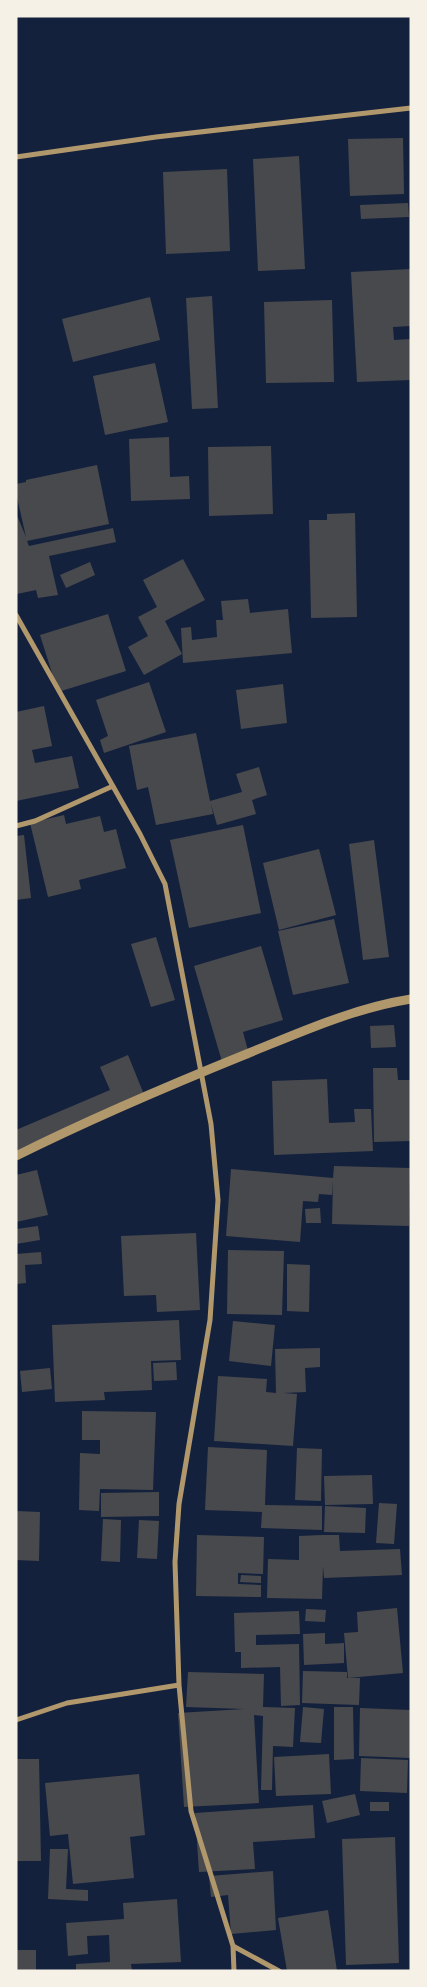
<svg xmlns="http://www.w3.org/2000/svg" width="427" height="1987" font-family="'Noto Serif',serif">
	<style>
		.building { fill: #48494c }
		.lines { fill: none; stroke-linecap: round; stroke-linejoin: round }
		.minor { stroke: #b1986c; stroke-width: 5 }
		.tertiary { stroke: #b1986c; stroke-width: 9 }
	</style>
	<rect width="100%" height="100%" fill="#14213d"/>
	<path class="building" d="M403,138l1,56 -54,2 -2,-57z
		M299,156l6,113 -47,2 -5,-112z
		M227,169l3,82 -64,3 -3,-82z
		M408,203l1,14 -48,2 -1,-14z
		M411,269v57l-18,1 1,13 17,-1v41l-54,2 -6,-110z
		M212,296l6,112 -26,1 -6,-111z
		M150,297l10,43 -87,22 -11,-43z
		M332,300l2,82 -68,1 -2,-81z
		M155,363l13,59 -63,13 -12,-59z
		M169,437l1,40 19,-1 1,23 -59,2 -2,-62z
		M271,446l2,68 -64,2 -1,-69z
		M97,465l12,59 -82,17 2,5 84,-18 3,14 -67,14 9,39 -20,3 -2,-8 -19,4 -1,-81 10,24 -10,-44v-9l10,-2v-2z
		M355,513l2,104 -46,1 -2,-98h18v-6z
		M183,559l22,41 -40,21 17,33 -38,21 -16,-28 20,-11 -10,-19 19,-10 -14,-27z
		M90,562l5,13 -29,13 -6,-13z
		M248,599l2,14 38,-4 4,44 -109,10 -2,-35 10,-1 1,13 25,-3 -1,-17h7l-2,-19z
		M108,614l18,57 -68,21 -18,-57z
		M149,682l17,50 -62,21 -4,-13 8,-4 -12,-36z
		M283,684l4,39 -46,6 -5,-39z
		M44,706l8,40 -20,4 3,13 37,-7 7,32 -63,13v-89z
		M196,733l14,68 32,-9 -6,-18 23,-7 8,28 -15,5 4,14 -39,11 -6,-21 2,10 -57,11 -8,-38 -11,3 -8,-44z
		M64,815l2,9 34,-8 4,16 12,-3 10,39 -47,12 2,9 -33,8 -18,-74z
		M243,825l18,88 -72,15 -19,-88z
		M24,835l7,63 -15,2v-64z
		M374,840l15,117 -26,3 -14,-116z
		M319,849l17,66 -57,15 -16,-67z
		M334,919l15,64 -56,12 -15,-64z
		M156,937l19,63 -24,7 -20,-63z
		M261,946l22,74 -40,12 7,26 -27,7 -29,-99z
		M394,1025l2,22 -25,1 -1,-22z
		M128,1055l17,42 -129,60v-27l94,-40 -10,-23z
		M373,1068h24l1,12h13v61l-37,1z
		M327,1079l2,44 26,-1 -1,-13h17l2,42 -99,4 -2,-74z
		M334,1166l76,2 -1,58 -77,-2 1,-43 -1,14 -13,-1 -1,8 -15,-1 -3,41 -74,-6 5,-67 102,9z
		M37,1170l11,45 -32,7v-47z
		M320,1208l1,15h-15l-1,-14z
		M38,1226l2,14 -24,4v-15z
		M196,1233l4,77 -43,2 -1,-17 -32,1 -3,-60z
		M228,1250l56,1 -2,64 -55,-1z
		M41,1252l1,12 -17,1 1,18 -10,1v-30z
		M287,1264l23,1 -1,47 -22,-1z
		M179,1320l2,40 -30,1 1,29 -48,2 1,8 -50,2 -3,-77z
		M233,1321l42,4 -4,41 -42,-5z
		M320,1348v19l-15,1 1,24 -23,1 14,1 -4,52 -79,-5 4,-65 49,3 -1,13 10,1 -1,-44z
		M176,1362l1,18 -23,1 -1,-18z
		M50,1368l2,21 -30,3 -2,-21z
		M82,1411l74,1 -3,78 -53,-1 -1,22 -20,-1 1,-57 20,1v-14h-18z
		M208,1447l59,3 -2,55 57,1v24l-61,-2 1,-16 -57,-2z
		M297,1448l25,1 -1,52 -26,-1z
		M372,1475l1,29 -48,1 -1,-29z
		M159,1492v24l-58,1v-24z
		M379,1503l18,1 -3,40 -18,-1z
		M325,1506l41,2 -1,25 -41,-1z
		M16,1511l24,1 -1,49 -23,-1z
		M103,1519l18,1 -1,42 -19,-1z
		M139,1520l20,1 -2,38 -20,-1z
		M197,1535l67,2 -1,37 -25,-1v11l23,1v12l-65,-1z
		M322,1535h17l1,16 60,-2 2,26 -78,3 -1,-12 -1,33 -55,-1 1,-39 31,1v-24z
		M241,1575l20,1v7l-21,-1z
		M397,1608l6,65 -55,5 -4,-45 14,-1 -1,-20z
		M306,1609l20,1 -1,12 -20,-1z
		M299,1611l1,23 -44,1v10l43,-1 1,61 -19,1 -1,-39 -39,1v-16h-6l-1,-39z
		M325,1633v11l19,-1v20l-40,2 -1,-31z
		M303,1671l44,1v6h-2h15l-1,27 -57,-2z
		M188,1672l76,2 -1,33 32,1 -2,39 -20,-1 -1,44h-11l2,-74 -9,-1 5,88 -75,4 -6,-94 66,-4 -58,-2z
		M303,1707l21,2 -3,34 -21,-1z
		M334,1707h19l1,52 -20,1z
		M360,1708l51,2 -1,48 -51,-2z
		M329,1754l2,40 -55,2 -2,-39z
		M361,1758l47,2 -1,33 -47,-2z
		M16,1759h23l2,102h-25z
		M139,1774l6,61 -15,2 4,41 -61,6 -5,-50 -18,2 -5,-53z
		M355,1794l5,21 -33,8 -5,-22z
		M370,1802h19v9h-19z
		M313,1805l2,33 -62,4 2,27 -56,3 -4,-59z
		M395,1837l4,126 -53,2 -4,-126z
		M50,1849h18l-2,40 22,1v11l-40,-2z
		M273,1871l3,59 -45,4 -3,-39 -17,2 -2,-21z
		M177,1899l4,63 -50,2 1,7h-56v-7l34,-2 -1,-27 -22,1 1,18 -20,2 -2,-33 58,-4 -1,-16z
		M328,1910l9,61h-50l-9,-53z
		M16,1950h20v21h-20z"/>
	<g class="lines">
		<path class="minor" d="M16,157l140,-20 255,-29
			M16,615l124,219 25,50 46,240 7,76 -8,120 -31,184 -4,58 4,123 12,126 42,135 1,25
			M16,826l19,-5 78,-35
			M16,1720l51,-17 112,-18
			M233,1946l46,25"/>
		<path class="tertiary" d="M16,1156c76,-38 154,-71 233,-103 52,-21 105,-45 162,-54"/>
	</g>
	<rect width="427" height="1987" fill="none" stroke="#f6f1e7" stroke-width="35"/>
</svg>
